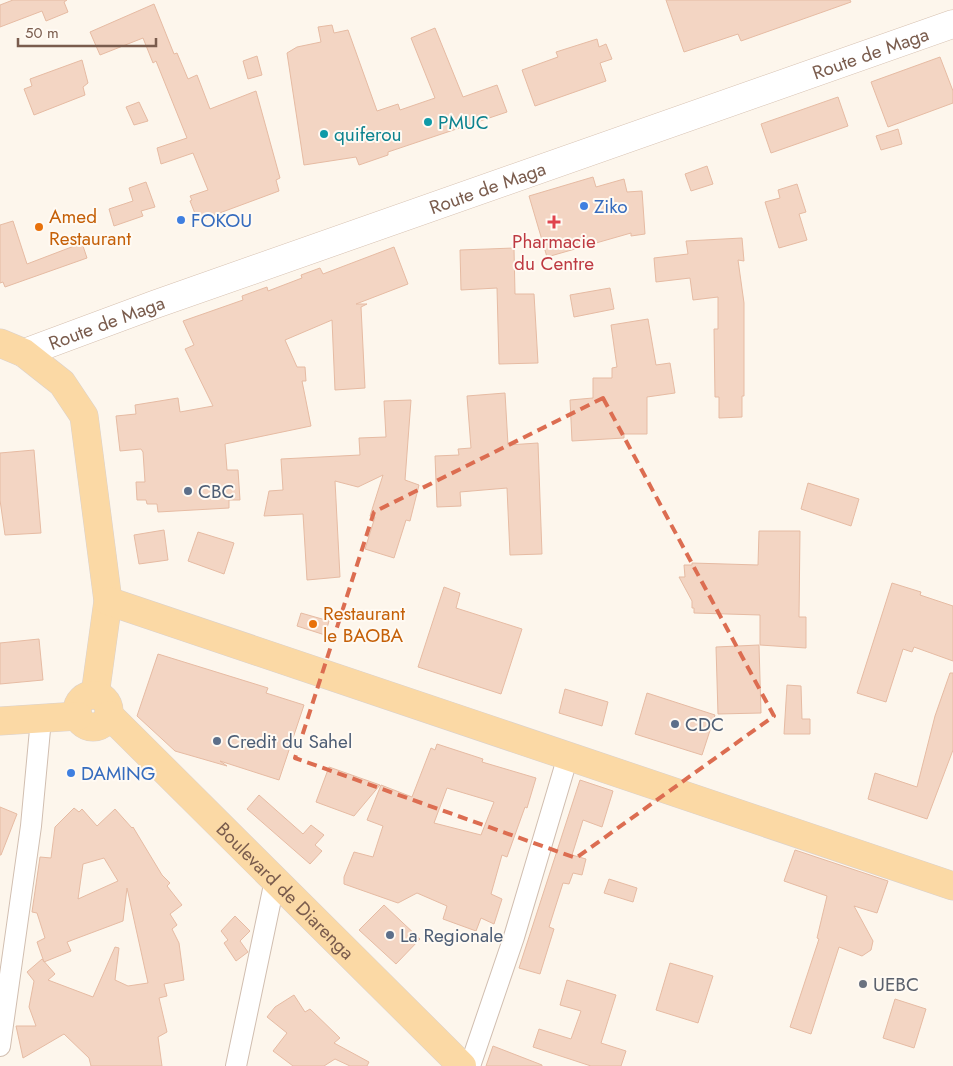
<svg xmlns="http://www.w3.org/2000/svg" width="953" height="1066" font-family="Jost,sans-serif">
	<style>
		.building { fill: #f3d5c3; stroke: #e6bba3; fill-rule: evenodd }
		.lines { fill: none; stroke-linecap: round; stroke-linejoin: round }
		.street-casing { stroke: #d1beb0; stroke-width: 22 }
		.secondary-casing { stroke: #d6c0b0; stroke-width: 29 }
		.primary-casing { stroke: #dad1cd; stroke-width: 29 }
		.street { stroke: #fff; stroke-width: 20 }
		.secondary { stroke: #fff; stroke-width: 28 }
		.primary { stroke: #fbd9a5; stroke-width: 28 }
		.marked { fill: none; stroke: #dc6d51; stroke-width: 4; stroke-dasharray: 10 6; stroke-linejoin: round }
		.culture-dot { fill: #0f9aa8; stroke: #fffaf3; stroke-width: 2 }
		.shop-dot { fill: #3f7fe0; stroke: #fffaf3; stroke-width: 2 }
		.health-dot { fill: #e0444e; stroke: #fffaf3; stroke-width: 2 }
		.food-dot { fill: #e8710a; stroke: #fffaf3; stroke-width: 2 }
		.service-dot { fill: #5c6f8a; stroke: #fffaf3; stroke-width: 2 }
		.worship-dot { fill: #6b7280; stroke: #fffaf3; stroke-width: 2 }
		.labels { text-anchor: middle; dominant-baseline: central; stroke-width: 4; stroke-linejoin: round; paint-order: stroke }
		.street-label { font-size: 19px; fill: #7a5c4d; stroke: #fffaf3 }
		.culture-label { font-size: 19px; fill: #0d838f; stroke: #fffaf3; text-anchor: start }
		.shop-label { font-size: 19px; fill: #366cbe; stroke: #fffaf3; text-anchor: start }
		.food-label { font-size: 19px; fill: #c56008; stroke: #fffaf3; text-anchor: start }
		.health-label { font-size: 19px; fill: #be3a42; stroke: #fffaf3 }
		.service-label { font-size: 19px; fill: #4e5e75; stroke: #fffaf3; text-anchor: start }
		.worship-label { font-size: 19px; fill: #5b616d; stroke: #fffaf3; text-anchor: start }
	</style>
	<rect width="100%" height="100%" fill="#fdf6ec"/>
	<path class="building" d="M13,0h54l-3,2 4,10 -22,9 -4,-10 -42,16v-22z
		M666,0h184l1,2 -110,39 -3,-7 -54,18z
		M154,4l20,50 3,-1 11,26 9,-4 13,34 46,-18 24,87 -4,2 3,11 -81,30 -8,-20 2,-1 -2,-4 18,-6 -15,-37 -32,11 -4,-16 30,-10 -31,-77 -3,2 -10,-25 -43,17 -10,-23z
		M332,25l2,8 14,-3 29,81 21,-7 2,6 35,-12 -24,-60 24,-10 28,69 34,-12 10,27 -119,40v3l-29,10 -3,-8 -52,8 -17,-112 10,-6 24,-5 -3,-15z
		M597,39l2,8 7,-3 6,15 -12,4 6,18 -71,25 -13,-36 36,-13 -2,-5z
		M257,56l5,19 -14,4 -5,-18z
		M940,57l13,34v12l-65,24 -17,-45z
		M82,60l6,23 -5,4 2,8 -51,20 -10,-26 8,-3 -2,-7z
		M838,97l10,29 -77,27 -10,-29z
		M139,102l9,19 -14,4 -8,-18z
		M898,129l4,15 -21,6 -5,-14z
		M707,166l6,18 -22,7 -6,-17z
		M593,177l3,10 28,-8 3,13 15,-1 3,43 -14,2v-3l-84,24 -18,-61z
		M146,182l9,25 -14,4 2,5 -29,10 -5,-17 24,-8 -4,-13z
		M797,184l9,28 -7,2 8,26 -28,8 -14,-46 15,-4 -2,-8z
		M13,221l14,43 55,-21 5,15 -82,29 -2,-5 -3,1v-58z
		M742,238l2,23 -6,-1 6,43v93h-2v21l-23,1v-21h-4l-1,-68h4v-32l-25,3 -3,-22 -34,4 -2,-24 34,-4 -2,-13z
		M394,247l14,37 -52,20h11l-6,3 4,81 -30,2 -3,-70 -47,20 12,27h8l1,14h-4l9,45 -86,18 2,26h11l2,30h-11v8l-71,4 -1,-8h-10l-1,-4h-9l-1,-18h9l-2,-30 -2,-3 -21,2 -4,-35 20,-2 -1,-9 43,-7 2,14 33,-6 -28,-57 9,-4 -11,-24 60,-21 -1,-4 25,-9 1,4 34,-13 -1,-3 19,-7 3,6z
		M514,248l1,46h19l4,69 -39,1 -2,-76 -36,2 -1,-40z
		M610,288l4,21 -40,8 -4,-22z
		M648,319l8,46 14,-2 5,30 -28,4v37h-23v4l-52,3 -2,-41 23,-2v-20h19v-10l5,-1 -6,-42z
		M505,393l3,52 30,-2 4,111 -32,1 -3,-67 -47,4 1,14 -24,1 -2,-51 24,-1 -1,-6 13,-1 -4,-52z
		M411,400l-6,80 14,5 -9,36 -4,-1 -12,38 -29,-9 10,-32 -5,-1 13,-41 -25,12 -23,-6 5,96 -33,3 -4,-66 -39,2 5,-25 14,-1 -2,-31 79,-4 -1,-17 27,-1 -2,-36z
		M34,450l7,83 -36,2 -5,-35v-47z
		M808,483l51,16 -8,27 -50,-17z
		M164,530l4,30 -29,4 -5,-29z
		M759,531h41l-1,86h7v31l-46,-3v-30l-66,-2v-5h-2v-7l-13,-24h6l-1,-12h8v-2l66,2z
		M198,532l36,11 -10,31 -36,-13z
		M892,583l29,9 -1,3 33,11v55l-39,-14 -2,5 -9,-3 -17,53 -29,-9z
		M444,587l16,6 -4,15 66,21 -21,65 -83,-27z
		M301,613l28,8 -4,14 -28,-9z
		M39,639l4,41 -43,4v-41z
		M759,645l2,68 -43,1 -2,-67z
		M158,654l110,34 -2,5 38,12 -25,75 -59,-19 7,5 -52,-15 -38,-35z
		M950,673h3v77l-26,69 -59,-20 7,-26 42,14 18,-71z
		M787,685l14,1 1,33h8v15h-26z
		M565,689l43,13 -6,24 -43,-13z
		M647,693l68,22 -13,40 -67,-21z
		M437,744l46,15 -1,3 54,16 -9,30 -2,-1 -18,50 -5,-2 -11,39 11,5 -8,25 -13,-6 -5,13 -33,-12 4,-13 -30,-13 -19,10 -54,-19v-7l10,-25 19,5 10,-31 -16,-6 14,-35 31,12 19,-49 4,2zM447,788l47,14 -13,33 -47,-12z
		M329,767l51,18 -26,31 -38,-14z
		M580,780l33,11 -11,36 -19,-7 -11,35 14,4 -4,16 -9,-2 -4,11 -6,-1 -14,44 5,2 -14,45 -21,-6z
		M259,795l44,39 8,-9 13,10 -9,10 7,6 -12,13 -63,-55z
		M0,807l17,7 -16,41h-1z
		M74,808l5,4 3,-3 15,17 18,-17 17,19 1,-1 29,48 8,8 -3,3 15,19 -12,9 7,11 -5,4 7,14 5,37 -20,4 3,12 -8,2 8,34 -9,5 4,29h-71l-2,-8 -25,-24 -41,24 -7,-32h20l-7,-19 5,-26 -7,-9 15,-13 13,15 -7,6 45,17 22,-50 4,1 -4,32 13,6 20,-3 -21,-95 -4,33 -56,21 4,9 -27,11 -7,-20 8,-4 -8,-25 -5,-1 8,-55 11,1 4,-31zM104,858l14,23 -40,18 5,-35z
		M795,850l93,31 -11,32 -23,-7 19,35 -2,9 -9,6 -23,-9 -28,87 -21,-7 29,-88 -2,-1 10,-42 -43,-15z
		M609,879l28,9 -4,14 -29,-9z
		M384,905l36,34 -24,25 -37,-34z
		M235,916l15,15 -10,10 8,11 -12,9 -12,-18 4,-3 -7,-9z
		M670,963l43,13 -15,47 -42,-13z
		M567,980l49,15 -15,48 25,8 -5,15h-30l-58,-19 6,-18 32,10 10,-28 -21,-6z
		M294,995l11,17 5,-3 30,29 -6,5 35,19 -2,4h-17l-15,-7 -11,7h-31l-20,-15 14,-18 -20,-16 8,-10z
		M895,999l31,10 -12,39 -31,-10z
		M493,1046l49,19v1h-56z"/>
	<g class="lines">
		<g class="street-casing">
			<path id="street" d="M0,1046l31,-220 10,-107
				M236,1066l39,-186
				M470,1066l44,-129 54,-181"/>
		</g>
		<g class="secondary-casing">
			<g id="secondary">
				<path id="s1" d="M24,353l132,-49 797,-280"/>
			</g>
		</g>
		<g class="primary-casing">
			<g id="primary">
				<path d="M0,343l24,10 38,30 22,33 24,185 -13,94"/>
				<path d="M108,601l845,285"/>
				<circle cx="93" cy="711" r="16"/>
				<path id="s2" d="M109,715l353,351"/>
				<path d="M0,721l78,-5"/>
			</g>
		</g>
		<use href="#street" class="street"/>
		<use href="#secondary" class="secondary"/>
		<use href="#primary" class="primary"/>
	</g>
	<path class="marked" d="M603,398l171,318 -198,142 -281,-100 79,-246z"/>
	<g class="culture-dot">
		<circle cx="428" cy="122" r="5"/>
		<circle cx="324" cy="134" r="5"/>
	</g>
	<g class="shop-dot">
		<circle cx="584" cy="206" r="5"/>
		<circle cx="181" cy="220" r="5"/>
		<circle cx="71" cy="773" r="5"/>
	</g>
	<path class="health-dot" d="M551.5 214.5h5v5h5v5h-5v5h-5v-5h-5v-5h5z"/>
	<g class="food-dot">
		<circle cx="39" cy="227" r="5"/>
		<circle cx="313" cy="624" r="5"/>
	</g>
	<g class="service-dot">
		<circle cx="188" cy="491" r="5"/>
		<circle cx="675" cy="724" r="5"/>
		<circle cx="217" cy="741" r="5"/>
		<circle cx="390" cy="935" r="5"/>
	</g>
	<circle class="worship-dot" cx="863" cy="984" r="5"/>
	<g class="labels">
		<g class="street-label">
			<text stroke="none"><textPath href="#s1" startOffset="898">Route de Maga</textPath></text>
			<text stroke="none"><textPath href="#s1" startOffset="492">Route de Maga</textPath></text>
			<text stroke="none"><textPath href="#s1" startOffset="88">Route de Maga</textPath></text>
			<text stroke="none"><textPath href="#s2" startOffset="249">Boulevard de Diarenga</textPath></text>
		</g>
		<g class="culture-label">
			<text x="438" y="122">PMUC</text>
			<text x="334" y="134">quiferou</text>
		</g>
		<g class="shop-label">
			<text x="594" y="206">Ziko</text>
			<text x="191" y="220">FOKOU</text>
			<text x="81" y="773">DAMING</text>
		</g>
		<g class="food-label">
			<text x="49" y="216">Amed<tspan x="49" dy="22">Restaurant</tspan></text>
			<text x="323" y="613">Restaurant<tspan x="323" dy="22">le BAOBA</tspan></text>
		</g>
		<g class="health-label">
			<text x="554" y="241">Pharmacie<tspan x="554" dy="22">du Centre</tspan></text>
		</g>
		<g class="service-label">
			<text x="198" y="491">CBC</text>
			<text x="685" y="724">CDC</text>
			<text x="227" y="741">Credit du Sahel</text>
			<text x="400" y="935">La Regionale</text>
		</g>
		<g class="worship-label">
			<text x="873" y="984">UEBC</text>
		</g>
	</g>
	<path d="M18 38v8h138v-8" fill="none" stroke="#7a5c4d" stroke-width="2.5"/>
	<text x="25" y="38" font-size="15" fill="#7a5c4d" stroke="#fffaf3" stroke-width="4" paint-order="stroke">50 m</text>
</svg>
